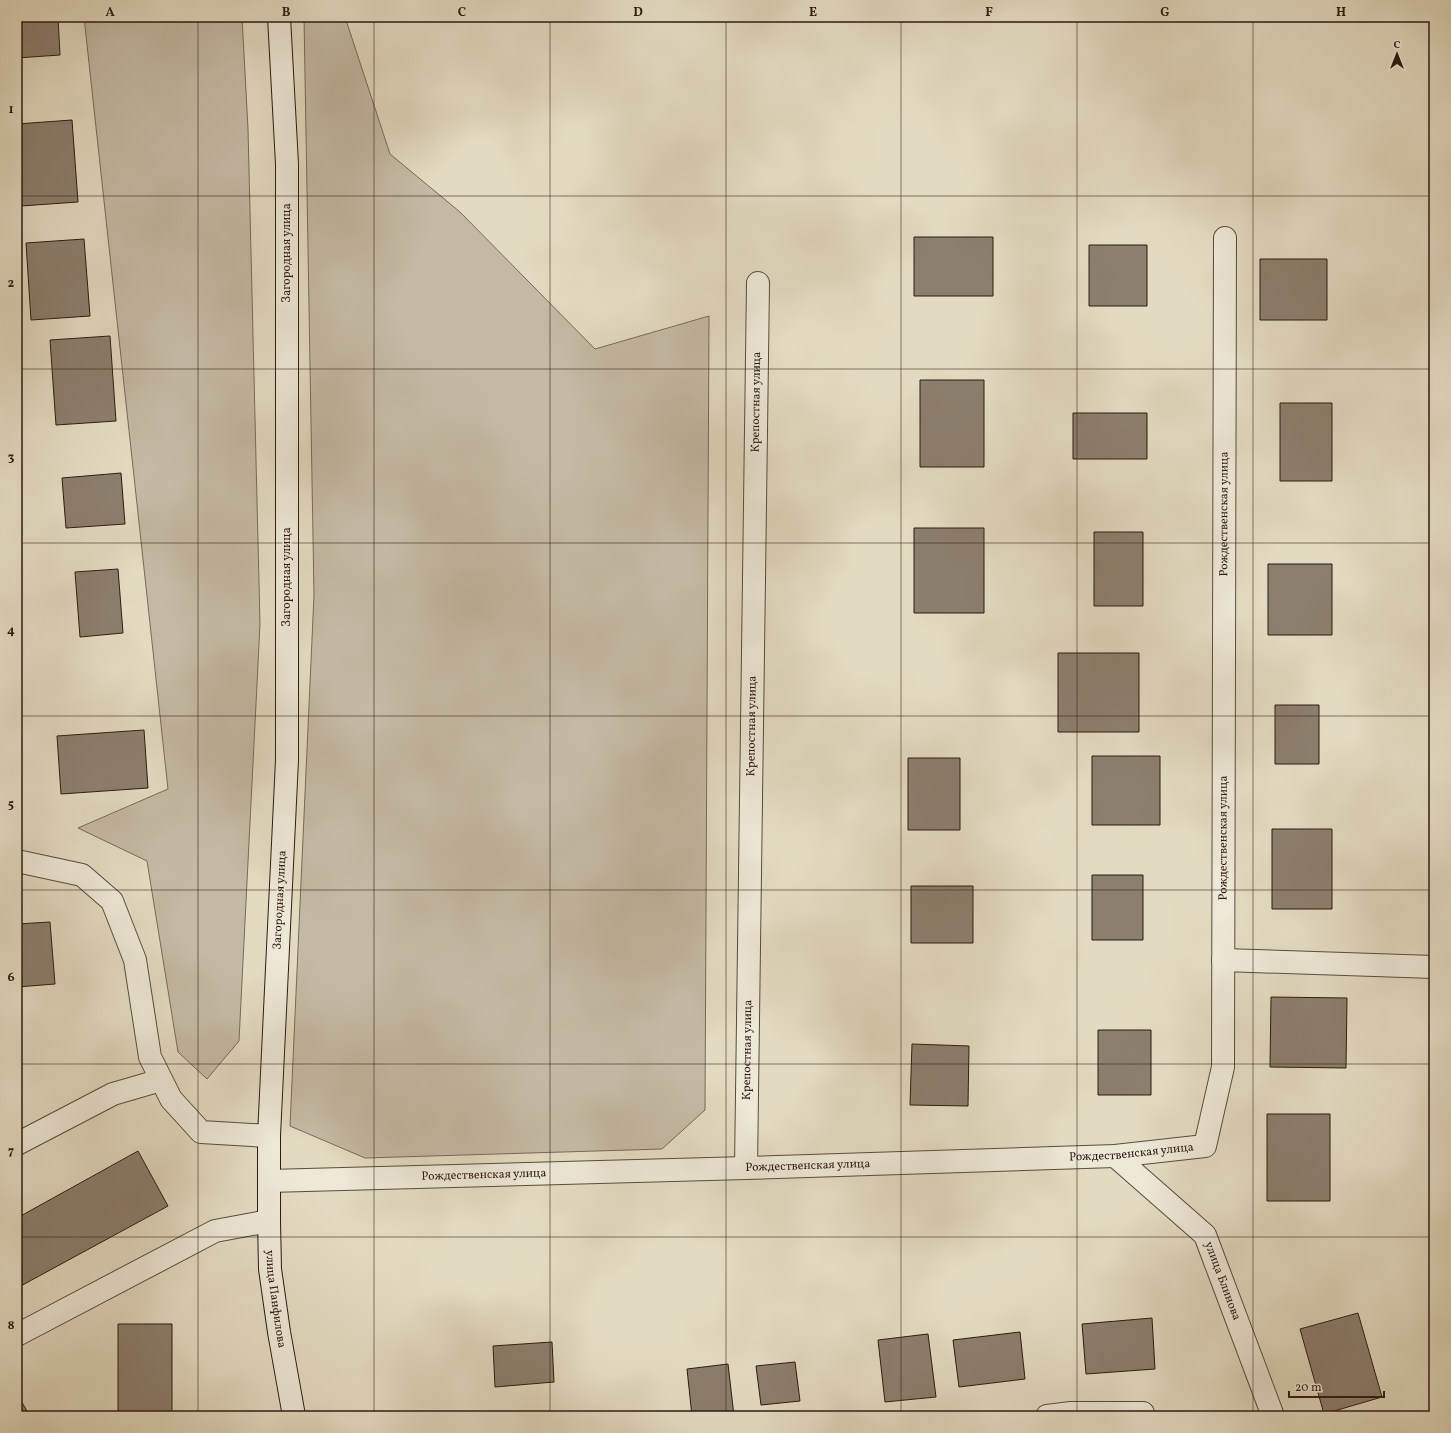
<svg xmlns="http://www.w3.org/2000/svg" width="1451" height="1433" font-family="Vollkorn,serif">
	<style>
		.green { fill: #c4baa4; stroke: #786a5c }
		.building { fill: #8c7f6e; stroke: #2d1b14 }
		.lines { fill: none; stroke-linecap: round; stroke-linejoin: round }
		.street-casing { stroke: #5a4b3f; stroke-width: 24 }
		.secondary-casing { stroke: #2d1b14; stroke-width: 24 }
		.street { stroke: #ede8d7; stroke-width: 22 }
		.secondary { stroke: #ede8d7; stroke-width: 22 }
		.grid { fill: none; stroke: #2d1b14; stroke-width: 1; stroke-opacity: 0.55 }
		.labels { text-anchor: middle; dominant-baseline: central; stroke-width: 3; stroke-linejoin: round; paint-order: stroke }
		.street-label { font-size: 12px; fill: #2d1b14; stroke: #ede8d7 }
		.neatline { fill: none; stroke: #2d1b14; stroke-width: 1.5 }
		.grid-label { font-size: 13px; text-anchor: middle; font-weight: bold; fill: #2d1b14 }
	</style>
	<rect width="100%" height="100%" fill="#e3dbc1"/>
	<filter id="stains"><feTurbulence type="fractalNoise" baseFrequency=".005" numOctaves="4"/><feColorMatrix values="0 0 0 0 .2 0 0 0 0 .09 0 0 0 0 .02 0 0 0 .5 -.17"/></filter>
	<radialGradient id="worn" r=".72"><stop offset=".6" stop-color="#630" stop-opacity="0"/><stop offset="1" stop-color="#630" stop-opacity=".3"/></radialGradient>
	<path class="green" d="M84,17h158l6,112 12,495 -21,417 -32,38 -29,-27 -31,-191 -69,-33 90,-39z
		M304,17h41l45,137 70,58 135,137 114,-33 -4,794 -43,39 -297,9 -75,-32 24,-531z"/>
	<path class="building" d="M17,17h41l2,38 -43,3z
		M72,120l6,82 -57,4 -4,-82z
		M914,237h79v59h-79z
		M84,239l6,77 -59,4 -5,-77z
		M1089,245h58v61h-58z
		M1260,259h67v61h-67z
		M110,336l6,85 -60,4 -6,-85z
		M920,380h64v87h-64z
		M1280,403h52v78h-52z
		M1073,413h74v46h-74z
		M121,473l4,51 -59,4 -4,-50z
		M914,528h70v85h-70z
		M1094,532h49v74h-49z
		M1268,564h64v71h-64z
		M118,569l5,64 -43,4 -5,-65z
		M1058,653h81v79h-81z
		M1275,705h44v59h-44z
		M144,730l4,58 -87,6 -4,-58z
		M1092,756h68v69h-68z
		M908,758h52v72h-52z
		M1272,829h60v80h-60z
		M1092,875h51v65h-51z
		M911,886h62v57h-62z
		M50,922l5,62 -38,3v-63z
		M1271,997l76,1 -1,70 -76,-1z
		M1098,1030h53v65h-53z
		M912,1044l57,2 -1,60 -58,-1z
		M1267,1114h63v87h-63z
		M138,1151l30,55 -151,82v-70z
		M1358,1313l24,84 -58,17 -24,-85z
		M1152,1318l3,51 -69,5 -4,-50z
		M118,1324h54v92h-54z
		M1020,1332l5,47 -66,8 -6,-47z
		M928,1334l8,63 -51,5 -7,-62z
		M552,1342l2,40 -59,5 -2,-41z
		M795,1362l5,39 -39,4 -5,-39z
		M728,1364l6,52h-42l-5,-47z
		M17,1394l13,22h-13z"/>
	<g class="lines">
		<g class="street-casing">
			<g id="street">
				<path d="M17,861l65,14 30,26 23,59 15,97 21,42 30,33 68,4"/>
				<path d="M1223,960l211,7"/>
				<path d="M17,1144l96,-50 48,-14"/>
				<path id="s1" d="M1115,1156l90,79 68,181"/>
				<path id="s2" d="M746,1168l12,-885"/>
				<path id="s3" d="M269,1181l477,-13 369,-12 90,-10 18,-79 2,-829"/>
				<path d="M17,1335l198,-104 54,-10"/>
				<path d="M1047,1416l24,-3h72"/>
			</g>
		</g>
		<g class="secondary-casing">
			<g id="secondary">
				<path id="s4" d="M279,17l8,147v596l-18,376v85l1,48 9,63 15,84"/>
			</g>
		</g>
		<use href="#street" class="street"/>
		<use href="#secondary" class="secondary"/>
	</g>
	<path class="grid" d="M198,17v1399M374,17v1399M550,17v1399M726,17v1399M901,17v1399M1077,17v1399M1253,17v1399M17,196h1417M17,369h1417M17,543h1417M17,716h1417M17,890h1417M17,1064h1417M17,1237h1417"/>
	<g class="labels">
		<g class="street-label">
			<text transform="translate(287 253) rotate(-90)">Загородная улица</text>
			<text stroke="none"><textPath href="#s2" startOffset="766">Крепостная улица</textPath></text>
			<text stroke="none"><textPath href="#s3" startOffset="1571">Рождественская улица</textPath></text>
			<text transform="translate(287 577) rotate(-90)">Загородная улица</text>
			<text stroke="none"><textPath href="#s2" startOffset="442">Крепостная улица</textPath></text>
			<text stroke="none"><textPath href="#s3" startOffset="1247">Рождественская улица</textPath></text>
			<text transform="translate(280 900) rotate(-87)">Загородная улица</text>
			<text stroke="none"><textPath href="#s2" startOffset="118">Крепостная улица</textPath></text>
			<text stroke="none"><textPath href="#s3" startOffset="863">Рождественская улица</textPath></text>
			<text stroke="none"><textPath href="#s3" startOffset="539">Рождественская улица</textPath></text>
			<text stroke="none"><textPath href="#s3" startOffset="215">Рождественская улица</textPath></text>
			<text stroke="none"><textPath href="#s1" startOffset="169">улица Блинова</textPath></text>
			<text stroke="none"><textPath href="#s4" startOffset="1283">улица Панфилова</textPath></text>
		</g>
	</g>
	<rect width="1451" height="1433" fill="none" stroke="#e3dbc1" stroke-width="44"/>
	<g transform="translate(1397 54)" stroke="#ede8d7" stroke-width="3" paint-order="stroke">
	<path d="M0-3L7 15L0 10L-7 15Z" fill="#2d1b14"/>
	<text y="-6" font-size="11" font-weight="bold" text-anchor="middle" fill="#2d1b14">С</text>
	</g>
	<path d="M1289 1391v6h95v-6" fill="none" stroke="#2d1b14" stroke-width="2"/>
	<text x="1295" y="1391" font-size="12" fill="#2d1b14" stroke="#ede8d7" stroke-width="3" paint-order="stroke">20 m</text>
	<rect x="22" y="22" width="1407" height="1389" class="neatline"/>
	<g class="grid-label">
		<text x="110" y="16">A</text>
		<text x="286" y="16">B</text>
		<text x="462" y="16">C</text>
		<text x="638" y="16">D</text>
		<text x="813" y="16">E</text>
		<text x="989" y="16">F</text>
		<text x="1165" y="16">G</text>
		<text x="1341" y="16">H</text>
		<text x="11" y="113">1</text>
		<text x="11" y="287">2</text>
		<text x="11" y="461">3</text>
		<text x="11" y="634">4</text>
		<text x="11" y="808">5</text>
		<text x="11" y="981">6</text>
		<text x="11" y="1155">7</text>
		<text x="11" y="1329">8</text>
	</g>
	<rect width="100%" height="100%" filter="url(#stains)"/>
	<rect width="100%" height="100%" fill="url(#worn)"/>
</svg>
